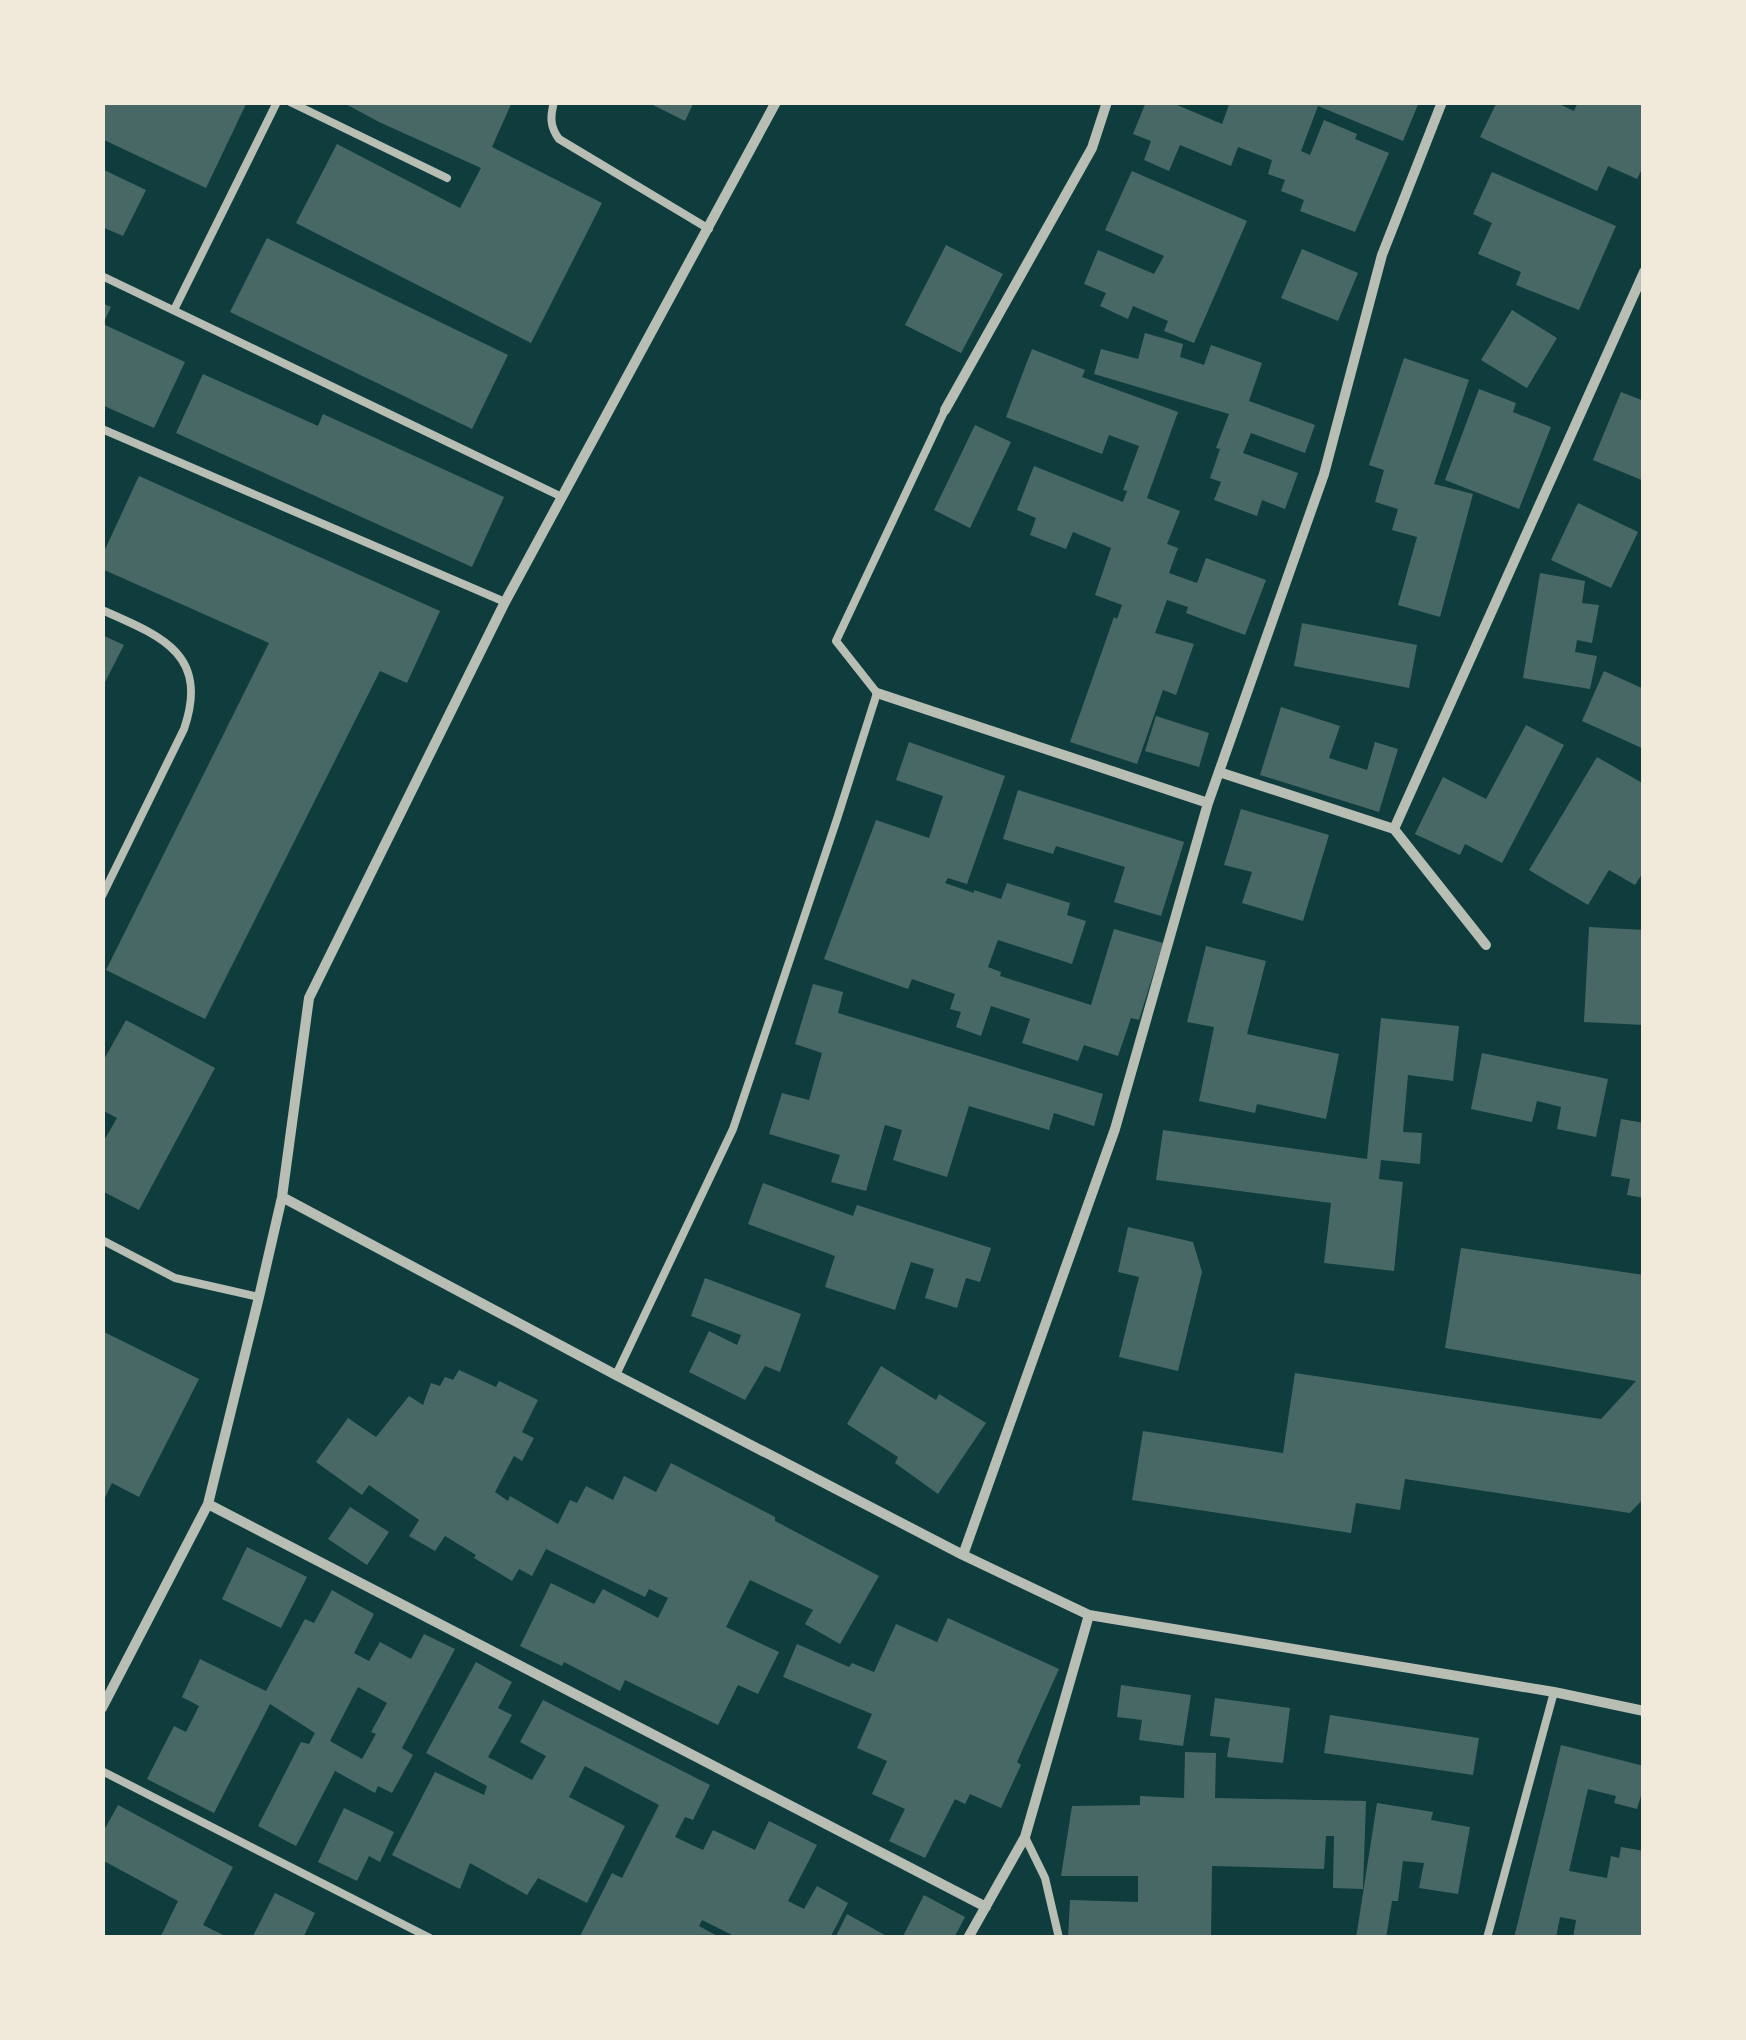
<svg xmlns="http://www.w3.org/2000/svg" width="1746" height="2040" font-family="'PT Sans Narrow',sans-serif">
	<style>
		.building { fill: #486865; fill-rule: evenodd }
		.lines { fill: none; stroke-linecap: round; stroke-linejoin: round }
		.service { stroke: #b8beb3; stroke-width: 8 }
		.minor { stroke: #b8beb3; stroke-width: 10 }
	</style>
	<rect width="100%" height="100%" fill="#0f3d3e"/>
	<path class="building" d="M102,102h145l-41,86 -104,-49z
		M342,102h170l-20,45 110,56 -71,140 -235,-120 41,-79 123,64 21,-40 -102,-46z
		M647,102h47l-9,19z
		M1146,102h24l52,22 8,-22h189l-16,39 -85,-35 -17,45 9,4 14,-35 33,14 -2,5 34,14 -34,79 -55,-21 4,-11 -23,-9 4,-11 -17,-6 4,-14 -34,-13 -7,19 -51,-21 -11,26 -25,-11 7,-19 -18,-7z
		M1497,102h58l19,9 4,-9h66v63l-7,14 -29,-13 -11,25 -117,-54z
		M102,169l44,21 -23,46 -21,-9z
		M1132,171l115,50 -53,122 -30,-12 4,-10 -35,-15 -5,13 -28,-13 6,-13 -22,-9 14,-34 56,24 10,-18 -59,-26z
		M1492,172l124,54 -37,84 -63,-25 5,-13 -43,-18 14,-31 -19,-9z
		M267,238l241,117 -36,74 -242,-117z
		M946,245l57,29 -42,79 -56,-28z
		M1302,249l56,24 -20,48 -57,-23z
		M102,303l9,4 -8,17 82,38 -31,66 -52,-23z
		M1512,310l45,28 -30,50 -46,-28z
		M1145,333l38,11 -3,13 24,8 7,-20 51,18 -13,38 66,24 -10,28 -54,-20 -8,20 55,20 -13,36 -23,-9 -5,16 -43,-16 7,-18 -11,-4 10,-29 -4,-1 13,-34 -135,-40 7,-25 37,10z
		M1032,349l53,21 -3,7 96,35 -31,86 33,13 -13,33 11,4 -9,25 28,10 9,-25 60,22 -21,55 -59,-22 2,-6 -21,-7 -12,33 39,11 -18,51 -13,-5 -26,74 -67,-22 44,-125 3,2 5,-14 -27,-10 16,-47 -38,-16 -7,17 -36,-14 6,-17 -19,-8 17,-44 89,36 4,-11 -4,-1 16,-44 -30,-11 -7,19 -96,-37z
		M1404,358l65,22 -35,104 39,10 -33,123 -42,-12 19,-68 -25,-7 6,-21 -23,-7 9,-32 -15,-5z
		M203,374l115,52 5,-12 181,83 -32,70 -296,-134z
		M1479,389l37,14 -3,9 38,15 -32,82 -74,-29z
		M1621,392l23,9v80l-51,-21z
		M975,425l36,17 -41,86 -36,-18z
		M139,476l301,135 -33,72 -27,-12 -175,348 -99,-49 163,-327 -167,-74v-13z
		M1578,503l60,29 -27,56 -60,-28z
		M1540,573l45,8 -3,22 17,2 -7,38 -15,-3 -2,12 22,4 -7,33 -67,-11z
		M1302,623l115,22 -8,43 -115,-22z
		M102,635l22,10 -22,43z
		M1604,671l40,18v60l-62,-28z
		M1281,707l59,19 -11,32 38,12 8,-28 23,7 -19,63 -119,-37z
		M1156,716l53,17 -10,34 -54,-16z
		M1526,725l38,20 -62,118 -37,-19 -5,11 -45,-21 28,-57 43,22z
		M909,742l96,34 -38,108 -19,-6 -3,5 29,10v-3l27,9 6,-16 63,20 -3,12 19,6 -14,43 -74,-24 -10,27 13,5 -1,4 91,29 23,-76 49,14 -24,77 -8,-2 -13,38 -34,-11 -6,16 -56,-18 8,-24 -39,-13 -10,30 -25,-9 5,-15 -11,-3 5,-15 -43,-15 -4,10 -84,-30 52,-139 53,18 14,-42 -47,-16z
		M1597,757l47,27v87l-9,14 -26,-15 -21,35 -59,-35z
		M1018,790l166,52 -23,74 -47,-14 11,-35 -69,-21 -3,8 -50,-15z
		M1241,809l88,26 -26,86 -61,-18 10,-31 -28,-7z
		M1589,927l55,3v95l-60,-3z
		M1206,946l60,15 -19,73 92,20 -13,65 -69,-15 -2,9 -56,-12 15,-74 -27,-5z
		M813,984l30,8 -5,21 265,81 -9,32 -40,-13 -5,17 -80,-24 -22,71 -54,-17 9,-30 -17,-5 -19,66 -35,-9 9,-27 -71,-21 13,-41 27,7 13,-47 -27,-9z
		M1381,1018l78,8 -6,55 -45,-6 -5,57 19,1 -2,31 -39,-4 -2,19 24,3 -9,89 -70,-8 7,-60 -175,-23 7,-50 204,29z
		M126,1020l89,48 -76,142 -37,-19v-47l15,-26 -15,-8v-47z
		M1482,1053l126,26 -12,58 -39,-8 4,-22 -24,-6 -5,21 -61,-13z
		M1621,1119l23,4v75l-17,-3 3,-16 -19,-3z
		M763,1183l90,33 4,-11 134,43 -11,34 -14,-4 -9,30 -32,-10 9,-29 -23,-7 -16,48 -70,-23 10,-31 -87,-32z
		M1128,1227l65,15 9,30 -24,99 -59,-14 20,-80 -21,-5z
		M1461,1248l183,27v223l-14,15 -225,-34 -5,31 -44,-7 -5,30 -219,-33 11,-69 140,22 12,-80 306,46 35,-38 -191,-33z
		M705,1278l96,36 -21,58 -15,-6 -20,34 -56,-28 20,-41 28,14 4,-10 -50,-19z
		M102,1331l97,48 -60,118 -27,-14 -10,21z
		M881,1366l55,34 3,-6 47,29 -48,71 -43,-31 3,-6 -51,-33z
		M459,1370l37,17 3,-6 39,19 -16,32 12,6 -12,23 -8,-5 -19,36 13,9 2,-5 48,28 12,-24 7,3 9,-17 27,14 11,-24 32,16 15,-29 104,54v4l104,55 -39,68 -35,-20 8,-14 -63,-30 -24,47 53,25 -21,42 -20,-9 -20,40 -93,-45 -5,11 -56,-29 -2,4 -42,-20 31,-63 43,21 9,-15 55,29 10,-20 -19,-9 -4,8 -99,-48 -14,27 -13,-7 -7,12 -38,-23 2,-3 -31,-19 -10,15 -26,-15 10,-16 -50,-35 -7,10 -46,-33 32,-44 28,19 33,-41 14,9 8,-22 9,3 5,-9 8,3z
		M350,1507l39,25 -22,33 -39,-26z
		M247,1547l60,30 -26,51 -59,-29z
		M332,1590l42,24 -20,39 15,8 11,-19 31,17 13,-25 31,15 -53,99 11,7 -21,38 -14,-7 -3,7 -40,-22 -39,75 -38,-20 43,-84 8,2 6,-11 -45,-29 -56,109 -67,-34 27,-53 12,6 13,-26 -17,-9 18,-38 66,32 39,-72 9,4zM358,1687l29,16 -16,29 5,2 -14,25 -32,-18z
		M948,1618l111,51 -42,93 4,3 -20,43 -31,-14 -5,10 -10,-5 -30,59 -36,-17 16,-32 -33,-15 15,-33 -30,-13 15,-34 -89,-37 14,-33 52,23 3,-4 22,9 22,-48 41,18z
		M476,1662l36,20 -14,26 14,7 -24,42 44,23 14,-24 -26,-14 23,-42 167,85 -17,35 -8,-3 -10,20 28,13 10,-20 42,20 14,-29 48,24 -29,56 16,8 13,-23 31,17 -18,35h-92l-36,-18 -3,6 22,12h-142l33,-65 10,5 37,-73 -74,-39 -16,31 56,29 -38,77 -49,-25 -11,17 -57,-32 -10,26 -68,-34 43,-83 49,23 3,-9 -61,-33z
		M1121,1685l70,10 -8,51 -44,-6 3,-20 -25,-3z
		M1215,1698l75,10 -7,55 -56,-6 3,-19 -20,-2z
		M1330,1715l149,23 -6,37 -149,-22z
		M1561,1745l83,21v20l-7,23 -23,-6 2,-7 -28,-7 -19,82 38,7 4,-22 8,2 2,-11 23,4v87h-71l3,-18 -16,-3 -4,21h-42z
		M1185,1752l31,1 -1,45 151,3 -3,88 -30,-1 1,-52h-8l-2,33 -112,-3 -1,72h-143l2,-38 68,2v-26h-77l11,-70 68,-1v-9l44,2z
		M1377,1803l56,9 -2,8 39,7 -12,67 -39,-6 5,-25 -21,-2 -5,40h-6l-6,37h-30z
		M118,1805l115,62 -30,58 26,13h-69l18,-37 -76,-41v-26z
		M344,1808l50,24 -14,30 -11,-6 -12,25 -39,-19z
		M275,1893l40,20 -12,25h-51z
		M924,1895l41,22 -11,21h-52z
		M847,1914l43,24h-55z"/>
	<g class="lines">
		<path class="service" d="M290,102l157,76
			M554,102c-4,15 -4,25 5,37l150,90
			M102,276l460,221
			M174,310l103,-208
			M102,429l403,173
			M102,610c59,26 108,44 82,119l-82,167
			M102,1240l73,38 84,19
			M616,1375l117,-246 104,-310 40,-126 -41,-52 109,-231
			M102,1771l328,167
			M1025,1837l20,41 14,60
			M1487,1938l67,-246"/>
		<path class="minor" d="M945,410l147,-262 15,-46
			M877,693l331,110
			M1219,772l175,57 92,116
			M1394,829l250,-557
			M282,1197l334,178 347,180 126,60 465,77 90,19
			M208,1504l778,403
			M963,1555l152,-426 93,-326 116,-329 58,-219 60,-153
			M102,1708l106,-204 51,-207 23,-100 27,-199 196,-396 271,-500
			M968,1938l57,-101 64,-222"/>
	</g>
	<rect width="1746" height="2040" fill="none" stroke="#f1e9da" stroke-width="210"/>
</svg>
